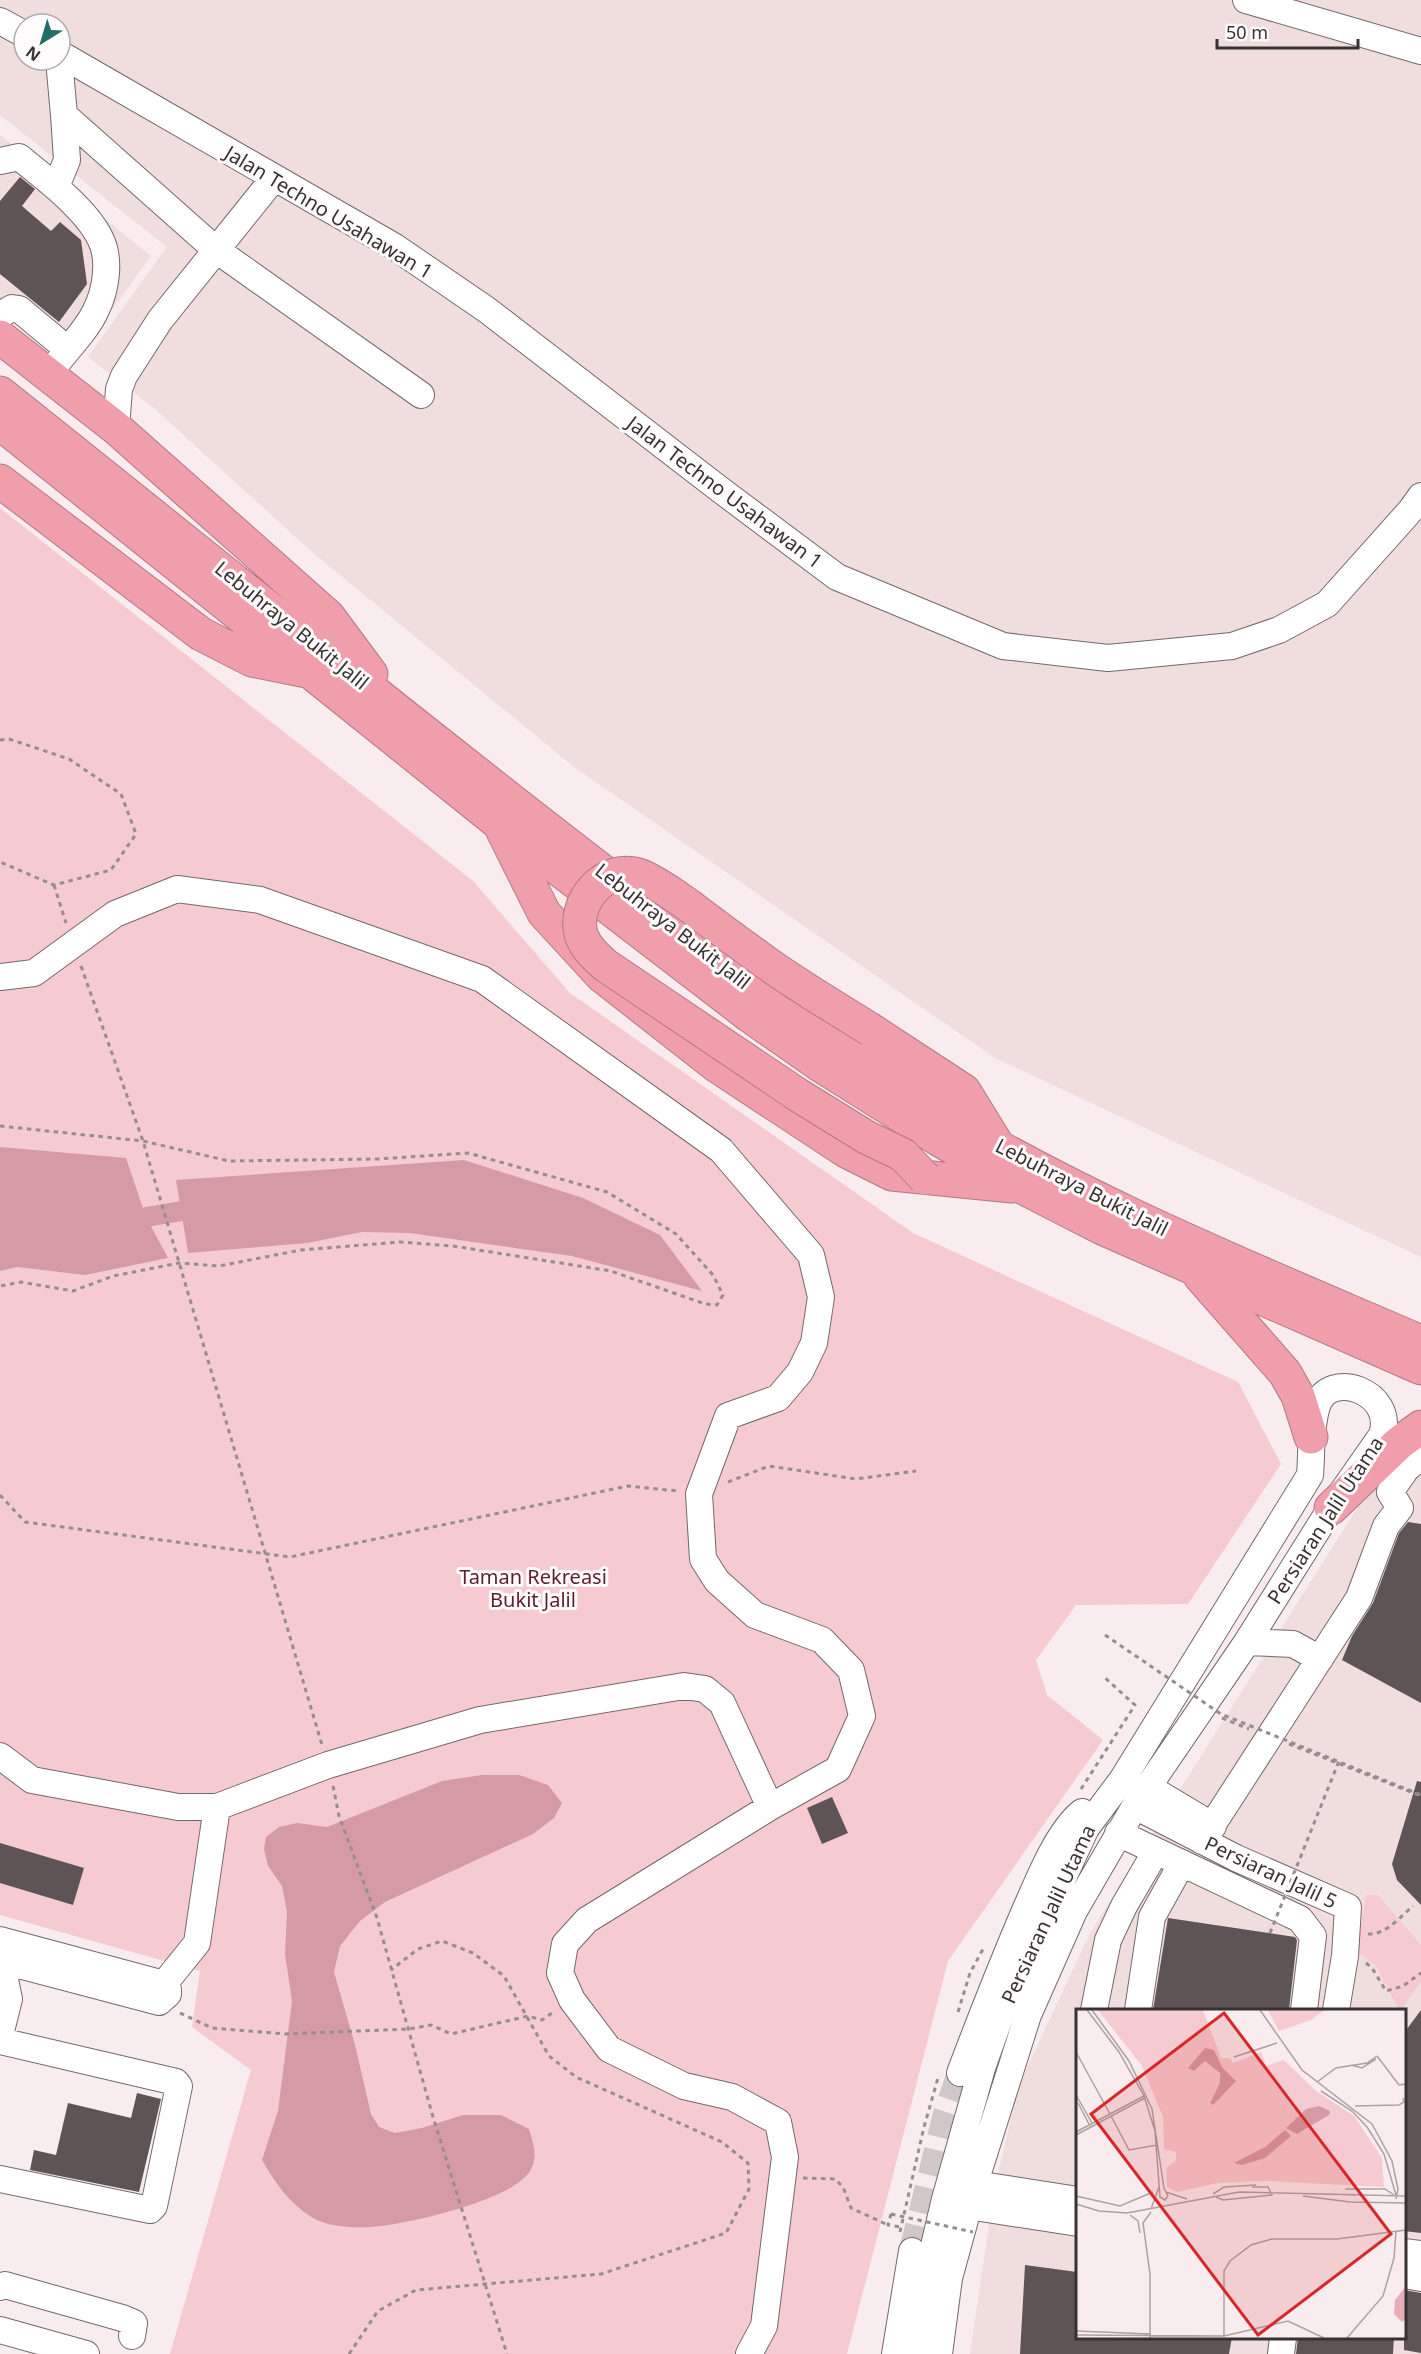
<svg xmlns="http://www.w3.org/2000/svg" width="1421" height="2354" font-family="'Noto Sans',sans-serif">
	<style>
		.built { fill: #f0ddde; fill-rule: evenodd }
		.green { fill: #f5cad0 }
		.water { fill: #d49ba4 }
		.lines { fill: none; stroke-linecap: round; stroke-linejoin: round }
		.canal { stroke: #d49ba4; stroke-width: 20 }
		.building { fill: #5e5456 }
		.minor-tunnel { stroke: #d1c7c9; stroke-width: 26; stroke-dasharray: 26 13; stroke-linecap: butt }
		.minor-casing { stroke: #73696a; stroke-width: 28 }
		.highway-casing { stroke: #b07982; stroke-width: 35 }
		.path { stroke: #958d8e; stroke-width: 3; stroke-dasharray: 4.5 4.5; stroke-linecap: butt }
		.minor { stroke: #fff; stroke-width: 26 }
		.highway { stroke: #f19eac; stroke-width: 33 }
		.highway-bridge-casing { stroke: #b07982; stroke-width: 35; stroke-linecap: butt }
		.path-bridge { stroke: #958d8e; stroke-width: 3; stroke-dasharray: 4.5 4.5; stroke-linecap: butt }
		.highway-bridge { stroke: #f19eac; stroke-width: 33 }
		.labels { text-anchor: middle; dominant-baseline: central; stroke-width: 6; stroke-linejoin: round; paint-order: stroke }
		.street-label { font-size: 20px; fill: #373333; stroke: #fffcfd }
		.park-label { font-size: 20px; fill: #601c2d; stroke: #fffcfd }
		.inset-road { fill: none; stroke: #aba2a3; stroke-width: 1.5 }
		.view { fill: #d62828; fill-opacity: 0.15; stroke: #d62828; stroke-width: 3 }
		.inset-edge { fill: none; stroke: #373333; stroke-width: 3 }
	</style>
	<rect width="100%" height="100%" fill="#f8ecee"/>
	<path class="built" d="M0,0h1421v1257l-426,-199 -421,-291 -262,-215 -157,-143 -67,-52 79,-110 -167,-132zM24,24h36v36h-36z
		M0,135l151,121 -75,103 -76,-59z
		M1421,1474v880h-451l24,-164 25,-105 71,-152 279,-444zM1078,2010h326v328h-326z"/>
	<path class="green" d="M0,508l473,373 97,112 343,240 325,149 43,82 -93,140 -112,1 -40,55 11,35 56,45 -155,221 -101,393h-677l81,-284 -59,-43 8,-56 -200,-56z
		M1366,1895h12l43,50v36l-20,29h-2l-23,-44 -19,-14z"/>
	<path class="water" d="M0,1147l126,11 20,59 22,41 -83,17 -68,-8 -17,4z
		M464,1160l119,38 77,37 42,56 -130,-35 -162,-23 -48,-1 -55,11 -119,10 -12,-73z
		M482,1775h37l29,10 14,18 -8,15 -21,16 -148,68 -25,19 -20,25 -6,26 21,73 16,69 8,13 16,6 27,-5 41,-13h38l28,14c4,13 9,27 2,40 -14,31 -127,56 -160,58 -18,1 -42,0 -58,-9 -23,-14 -38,-35 -51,-58l16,-49 14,-110 -7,-47 2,-42 -5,-26 -14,-20 -4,-17 2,-12 13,-10 18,-4 30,4 115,-46z"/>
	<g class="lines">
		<path class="canal" d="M146,1217l36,-6"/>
	</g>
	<path class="building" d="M20,177l15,12 -13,17 29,25 9,-9 21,18 6,44 -28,38 -59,-48v-73z
		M1408,1522l13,2v179l-79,-43 10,-24 21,-33 26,-70z
		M1417,1781l4,1v123l-24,-25 -5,-16z
		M832,1797l16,36 -26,11 -15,-36z
		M0,1843l84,25 -11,37 -73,-22z
		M1168,1918l127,19 2,3 -8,70h-136z
		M1421,2010v223l-17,-2v-198z
		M137,2093l24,6 -22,93 -109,-22 4,-20 22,5 12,-52 63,15z
		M1025,2265l52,7v65h155l-3,17h-209z
		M1404,2290l17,3v60l-17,-3z
		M1298,2337h96l-1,17h-97z"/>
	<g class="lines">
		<path class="minor-tunnel" d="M912,2251l34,-137 14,-41"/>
		<g class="minor-casing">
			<path id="minor" d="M1246,0l175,51
				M0,21l24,13
				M60,54l335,193 92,63 231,178 119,89 166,69 105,12 124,-12 47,-16 48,-26 84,-94 10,-14
				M59,60l5,55 151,134 206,146
				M0,161l19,-4c25,20 67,52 81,81 11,21 6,52 -4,72 -9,20 -28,38 -41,56
				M56,187l11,-27 -3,-45
				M0,315l12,-7 7,1 48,40
				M116,428l3,-39 5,-13 36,-56 114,-142
				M0,977l34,-4 81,-59 62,-25 83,11 222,79 239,171 90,105 10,42 -7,46 -14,29 -22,26 -50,18 -29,78 4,65 14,22 38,34 67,25 29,30 11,46 -24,53 -68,38 -183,113 -22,24 -5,29 12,27 37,49 75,37 48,11 46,25 7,35 -21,169 -15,28
				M1400,1508l-10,-16 17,-24 14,-11
				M1247,1642l46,2 27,15
				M0,1756l32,24 146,27h39l111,-42 152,-45 204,-34 21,3 17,14 48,104
				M1148,1787l65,39
				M1135,1806l101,52 112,49 -3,49 -9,54
				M1118,1833l182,86 13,17 -9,74
				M1202,1841l157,-243 27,-72 14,-18
				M0,1940l164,44 4,5v5l-9,8 -159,-42
				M164,1984l33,-41 20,-136
				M1094,2010l14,-70 16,-34 32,-55
				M1138,2010l14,-93 30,-54
				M0,2035l9,-36 -8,-39
				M0,2041l176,41 3,4 -25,120 -4,4 -150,-31
				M960,2073c20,-53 41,-106 63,-158 14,-31 33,-82 59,-103
				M975,2184l103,16
				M968,2206l110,17
				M1404,2252l17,2
				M1404,2275l17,3
				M0,2287l5,-2 117,33 12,5 -2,13
				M0,2330l86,24
				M895,2354l17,-103
				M915,2354l12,-78 18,-77 37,-131 22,-62 82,-178 36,-48 188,-305c2,-23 0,-47 7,-69 12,-38 79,-14 65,29l-51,73 -84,134 -112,164 -61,105 -46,104 -51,161 -28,102 -10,76
				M1281,2354l2,-16"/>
		</g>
		<g class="highway-casing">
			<path id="highway" d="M0,337l116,91 212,188 43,58
				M0,393c191,152 381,307 574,456 115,89 226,177 349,254 157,97 329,166 498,239
				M0,423l500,401 250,192 70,49 118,74 86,49 78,40 319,140
				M0,481l201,153 51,26 55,11
				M503,831l41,82 58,63 115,90 129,85 46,23 120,12
				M871,1030l93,61 32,52
				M1200,1276l85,97 13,23 13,41
				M1331,1508l68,-65 22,-16"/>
		</g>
		<path class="path" d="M0,740l9,-1 60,20 52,35 15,40 -25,36 -57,15 -54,-23
			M54,885l12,38
			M81,966l62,175 179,604
			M0,1126l143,15 86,20 149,-2 90,-6 139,39 69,42 37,41 10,20 -6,10 -12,-1 -94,-33 -158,-25 -53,-4 -99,8 -82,16 -40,-3 -66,13 -40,15 -52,-9 -21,4
			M728,1482l41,-16 87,13 60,-8
			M0,1495l25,27 265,35 338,-71 50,5
			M1222,1718l27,11
			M1289,1744l132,52
			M333,1786l6,30 38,102 56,199 74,237
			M1081,1789l54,-84 -31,-28
			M1368,1934c18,1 32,-17 45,-28
			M1366,1963l6,5 14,23 17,-5 18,-13
			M958,2012l12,-39 13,-24
			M180,2013l32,15 73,6 124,-5 22,-4 20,9 77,-18 14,4 13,-9
			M803,2178l32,1 8,8 8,21 37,17
			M891,2214l-3,11 13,2
			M900,2232l24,-105 14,-49
			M349,2354l29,-43 38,-21 185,-16 125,-41 23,-44 -1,-26 -26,-21 -146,-65 -27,-21 -45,-80 -31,-23 -31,-12 -24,8 -27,21"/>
		<use href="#minor" class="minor"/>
		<use href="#highway" class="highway"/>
		<g class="highway-bridge-casing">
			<path id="highway-bridge" d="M871,1030c-38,-24 -78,-47 -114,-74 -22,-16 -44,-32 -66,-49 -16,-11 -33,-24 -50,-31 -35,-14 -71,27 -59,61 5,12 14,20 23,28l193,130 68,42 37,18 22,23"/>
		</g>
		<path class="path-bridge" d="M1105,1635l116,79 200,81
			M1270,1933l69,-172
			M891,2214l82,18"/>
		<use href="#highway-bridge" class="highway-bridge"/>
	</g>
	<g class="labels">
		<g class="street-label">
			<text transform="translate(329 212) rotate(31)">Jalan Techno Usahawan 1</text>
			<text transform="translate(725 492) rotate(37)">Jalan Techno Usahawan 1</text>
			<text transform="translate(292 625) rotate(39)">Lebuhraya Bukit Jalil</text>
			<text transform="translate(673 926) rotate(38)">Lebuhraya Bukit Jalil</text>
			<text transform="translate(1082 1187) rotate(27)">Lebuhraya Bukit Jalil</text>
			<text transform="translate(1325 1520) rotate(-57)">Persiaran Jalil Utama</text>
			<text transform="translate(1271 1872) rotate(25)">Persiaran Jalil 5</text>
			<text transform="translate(1048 1914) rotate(-65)">Persiaran Jalil Utama</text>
		</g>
		<g class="park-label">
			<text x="533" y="1576">Taman Rekreasi<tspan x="533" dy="23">Bukit Jalil</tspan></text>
		</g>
	</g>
	<g transform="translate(1076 2009)">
		<rect width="330" height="330" fill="#f8ecee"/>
		<path d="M22,1h105l18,48h9l3,5 28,-11 5,14 18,-6 32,31 38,25 28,42 2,29 -117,-6 -49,2 -41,9 -10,-5 -1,-19 10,-8v-8l-12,-3 -1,-32 -21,-51zM192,1h57l-14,10 -32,11z" fill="#f5cad0"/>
		<path d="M330,277v33l-4,3 -8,-8 1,-14z" fill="#e8aeb7"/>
		<path d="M129,39l9,2 8,17 14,14 -23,24 -3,-2 10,-20v-10l-15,-12 -11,10 -6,-3zM243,97l11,5 -1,4 -32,19 -11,-6 20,-19zM209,121l6,6 -26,22 -23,7 -8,-2 31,-16z" fill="#d49ba4"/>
		<path class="inset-road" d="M11,1l32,42 25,44 11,35 5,66 5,3 3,-4 -4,-8 -12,-79 -23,-48 -37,-51M184,1l42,60 70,54 20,37 6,28 -2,10M0,43l34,62M301,47l22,29 7,-1M158,48l43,-14M275,56l11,3 14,-9M241,73l19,-14 31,-5 10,-7M245,82l31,20 15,16 17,27 12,41M0,86l16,28M2,94l12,23M279,97l44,-1 5,-3 -1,-4M35,107l18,34 28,-5M0,123l68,-36M0,126l69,-37M269,180h40l9,6M90,183l21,7M137,185l11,-7 32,-2M0,187l44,10 33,-14M227,187l47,6 56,1M140,188l7,3 49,-5 -4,-8h-16M0,195l23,7 28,2 112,-21 167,4M75,200l8,-22M54,206l8,6 2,12M0,322l75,3M0,326l148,1 64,-15 36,17M148,327v-65l6,-10 21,-16 21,-6h65l69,-9M74,329v-64l-7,-51 8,-11M271,329l36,-42 11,-38 2,-27"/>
		<path class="view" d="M148,4l167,221 -133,101 -167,-221z"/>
		<rect width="330" height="330" class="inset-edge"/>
	</g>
	<g transform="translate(42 42) rotate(217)"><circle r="28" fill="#fffcfd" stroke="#afacac" stroke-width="1.5"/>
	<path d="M0-4.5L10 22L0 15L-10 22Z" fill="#236d68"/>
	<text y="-9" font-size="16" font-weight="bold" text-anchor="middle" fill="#373333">N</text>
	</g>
	<path d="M1217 39v9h141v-9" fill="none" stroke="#373333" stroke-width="3"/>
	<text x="1226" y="39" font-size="18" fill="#373333" stroke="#fffcfd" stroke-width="4.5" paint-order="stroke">50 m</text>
</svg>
